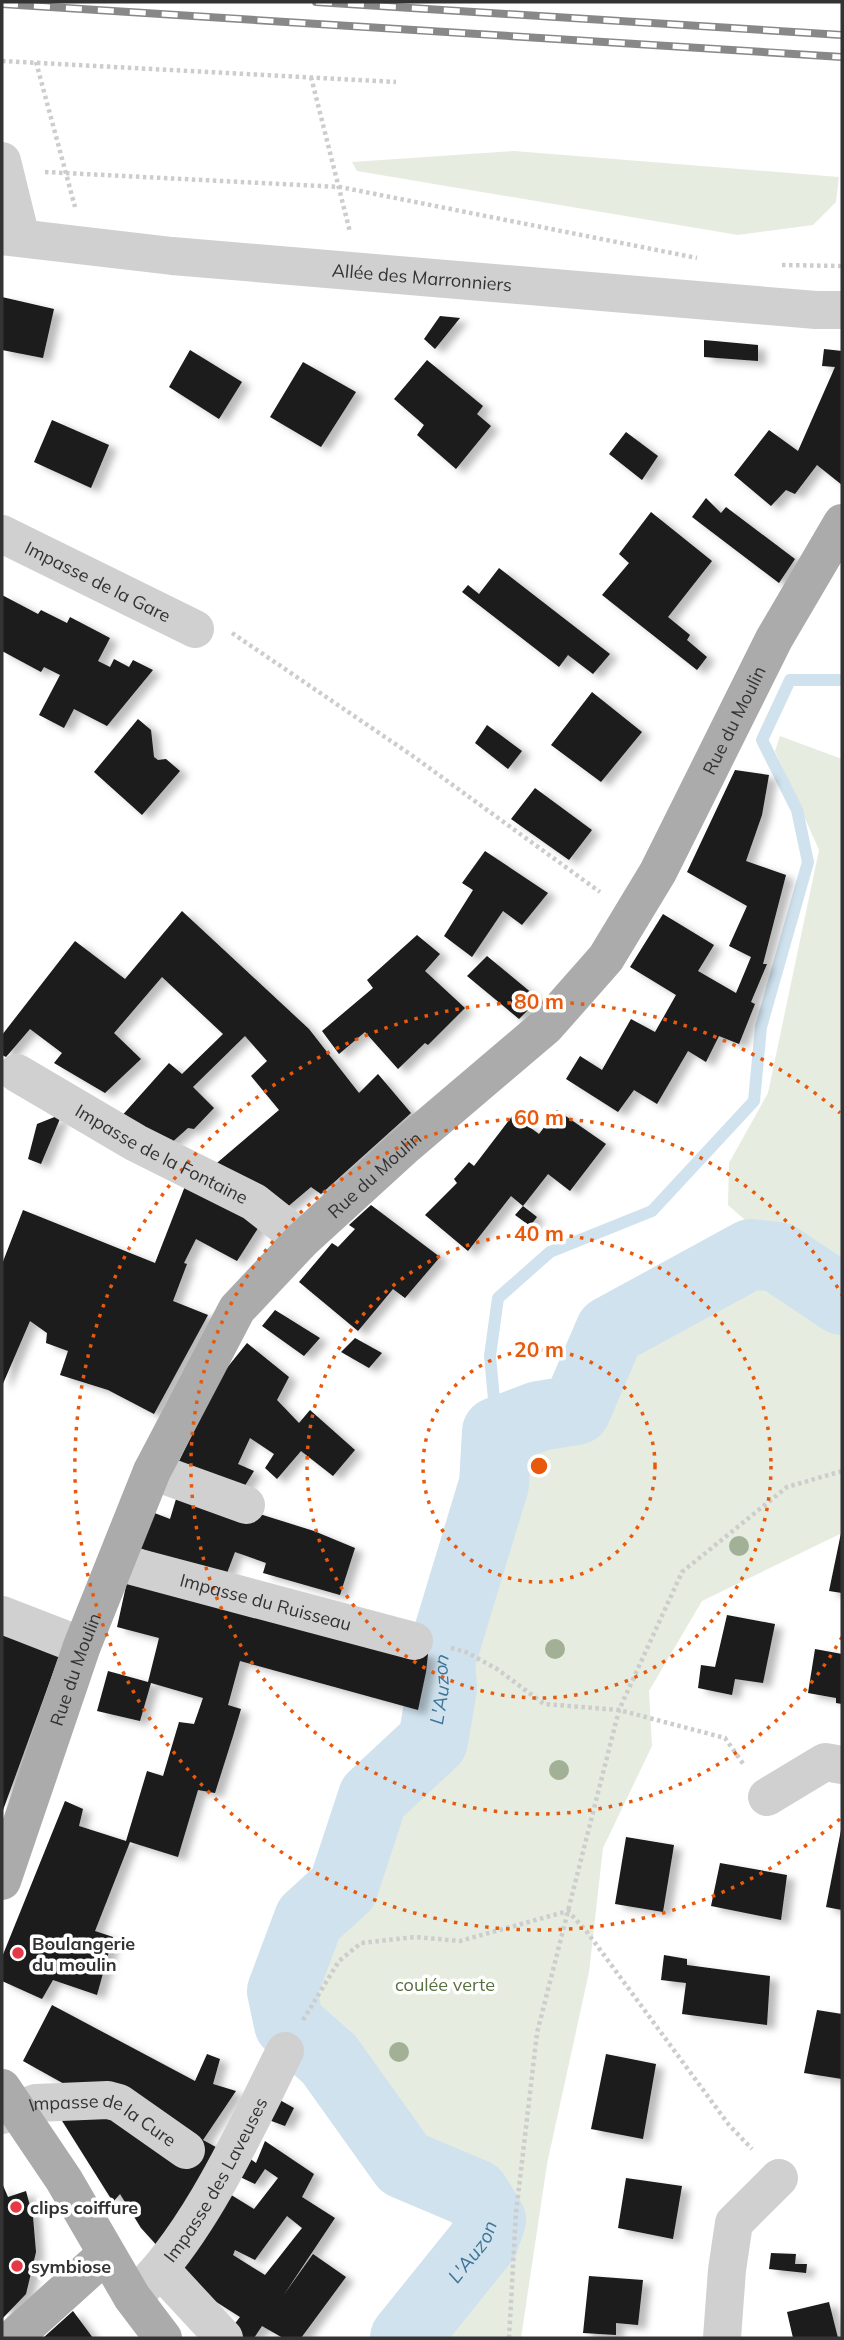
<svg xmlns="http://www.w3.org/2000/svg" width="844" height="2340" font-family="Mulish,sans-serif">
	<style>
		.green { fill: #e6ecdf }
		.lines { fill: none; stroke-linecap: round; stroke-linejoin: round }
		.stream { stroke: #cfe2ee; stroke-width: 12 }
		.river { stroke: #cfe2ee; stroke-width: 70 }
		.building { fill: #1a1a1a; fill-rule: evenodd; filter: url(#shadow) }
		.path { stroke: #cdcdcd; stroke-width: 4.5; stroke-dasharray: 3.5 3.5; stroke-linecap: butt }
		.minor { stroke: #d0d0d0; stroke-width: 38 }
		.major { stroke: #ababab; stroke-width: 38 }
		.rail-casing { stroke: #888; stroke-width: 8 }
		.rail { stroke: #fff; stroke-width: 5; stroke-dasharray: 16; stroke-linecap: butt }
		.tree { fill: #a2b095 }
		.ring { fill: none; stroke: #e8590c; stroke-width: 3.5; stroke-dasharray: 3.5 7 }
		.poi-dot { fill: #e63946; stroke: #fff; stroke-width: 2.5 }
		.labels { text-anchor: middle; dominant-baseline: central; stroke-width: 7; stroke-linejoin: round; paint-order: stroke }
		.street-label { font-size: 18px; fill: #333; stroke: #fff }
		.poi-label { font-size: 18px; font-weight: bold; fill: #333; stroke: #fff; text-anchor: start }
		.park-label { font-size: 18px; fill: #56703f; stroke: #fff }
		.water-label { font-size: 19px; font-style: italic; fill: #3f7597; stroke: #fff }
		.centre { fill: #e8590c; stroke: #fff; stroke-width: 3.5 }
		.ring-label { font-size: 21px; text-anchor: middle; font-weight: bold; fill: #e8590c; stroke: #fff; stroke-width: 7; stroke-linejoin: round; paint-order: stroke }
	</style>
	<defs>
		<filter id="shadow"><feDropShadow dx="8" dy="4.5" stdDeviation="3.5" flood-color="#0004"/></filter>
	</defs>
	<rect width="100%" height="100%" fill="#fff"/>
	<path class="green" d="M514,151l325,26 -3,25 -23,23 -75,10 -381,-64 -5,-9z
		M780,736l62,23v532l-64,-42 -50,-44 1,-42 39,-70 51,-243 -44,-99z
		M751,1254l27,3 64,43v233l-140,68 -53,90 3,55 -49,102 -14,124 -42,192 -26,174h-101l48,-54 23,-64 -16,-26 -71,-30 -75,-105 -40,-35 -7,-33 27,-72 34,-31 30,-91 60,-57 9,-52 -2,-26 3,-15 51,-162 3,-53 42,-16 37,-6 34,-79z"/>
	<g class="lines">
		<path class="stream" d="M497,1432l-7,-76 8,-58 52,-46 102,-41 102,-110 7,-74 47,-165 -11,-52 -35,-70 28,-60h52"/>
		<path class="river" id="s1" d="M405,2338l79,-98 7,-20 -16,-26 -71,-30 -75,-105 -40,-35 -7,-33 27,-72 34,-31 30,-91 60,-56 9,-53 -2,-26 54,-178 3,-52 42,-16 37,-6 34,-79 141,-77 27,3 64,43"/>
	</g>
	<path class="building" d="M2,297l52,12 -11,49 -41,-8z
		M440,316l20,2 -25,31 -11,-10z
		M704,340l54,5v16l-54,-4z
		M824,349l18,2v134l-25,-20 -22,29 -9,-4 -15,16 -37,-31 35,-45 29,21 37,-84 -13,-1z
		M190,350l52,32 -23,37 -50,-32z
		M427,360l56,46 -6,8 14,12 -35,43 -39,-34 7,-10 -30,-26z
		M303,362l53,30 -35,55 -51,-30z
		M52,420l57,25 -18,43 -57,-26z
		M626,432l32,24 -16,24 -33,-26z
		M706,498l15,15 5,-6 69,52 -16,24 -87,-66z
		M651,512l61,49 -44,56 22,18 -3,5 20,17 -10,13 -95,-75 27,-32 -10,-9z
		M499,568l111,86 -17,20 -25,-19 -9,12 -97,-75 6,-7 11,9z
		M2,595l36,19 3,-4 26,13 3,-6 40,21 -12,23 12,6 4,-8 15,8 4,-7 20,10 -46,56 -33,-17 -10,19 -25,-13 21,-40 -16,-8 -3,5 -39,-21z
		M592,692l50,40 -41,50 -50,-37z
		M138,719l13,11 3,27 4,3 8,-1 14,12 -38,44 -48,-43z
		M487,725l35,26 -14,18 -33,-26z
		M735,770l34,5 -7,40 -16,46 40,14 -23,89h4l-16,38 4,2 -16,40 -20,-8 -13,26 -18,-11 -31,53 -23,-14 -16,22 -52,-33 14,-23 22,14 29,-51 24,13 21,-37 -46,-28 33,-53 51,31 -16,26 38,22 15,-36 -22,-11 18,-40 -60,-34z
		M535,788l57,42 -23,30 -58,-41z
		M485,851l63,42 -26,32 -19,-14 -31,46 -28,-21 29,-46 -11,-7z
		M182,911l127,118 50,64 19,-19 33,39 -90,81 -10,-7 -26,22 -74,-41 68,-58 -28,-34 16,-15 -22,-25 -52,51 21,21 -20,21 -6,-1 -19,17 -50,-26 50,-56 13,11 41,-40 -61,-57 -48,56 27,26 -36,34 -51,-30 8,-10 -32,-24 -24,28 -4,-2v-20l73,-94 50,38z
		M417,935l23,19 -15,17 40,37 -37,37 -3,-2 -27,26 -33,-37 -26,22 -17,-23 51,-43 -6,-8z
		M487,956l52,43 -20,20 -52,-43z
		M557,1110l49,34 -36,47 -22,-17 -25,32 -12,-10 -43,55 -43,-36 32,-32 -3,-4 15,-17 5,4 39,-51 26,19z
		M62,1114l-21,50 -13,-5 9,-35z
		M187,1181l75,41 -25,39 -41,-22 -12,24 3,1 -14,37 35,14 -54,99 -46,-24 -48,-15 8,-24 -22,-8 1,-10 -17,-12 -28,65v-122l21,-54 132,53z
		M371,1205l69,52 -35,41 -12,-9 -35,42 -59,-49 33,-39 6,4 17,-18 -6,-4z
		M523,1206l14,11 -7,9 -15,-11z
		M275,1310l45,28 -16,18 -42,-30z
		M355,1338l27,15 -13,15 -28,-16z
		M247,1343l42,34 -12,23 22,23 11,-13 45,40 -22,26 -32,-25 -24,28 -12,-11 9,-14 -24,-16 -12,26 16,7 -13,21 -62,-31 43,-87z
		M179,1489l135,42 41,17 -15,47 -77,-22 3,-10 -31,-11 -8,21 -44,-10 -44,-15 13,-36 18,7z
		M841,1533h1v60l-13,-2z
		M128,1577l300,77 -2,18 -8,38 -178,-49 -12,44 13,4 -8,27 -18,57 -17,-3 -20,67 -48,-15 -35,89 18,6 -16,58 -44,-15 -11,19 -40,-18v-24l63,-156 18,8 -4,17 47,15 21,-70 16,5 16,-54 15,2 9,-26 -52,-15 -11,38 -43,-10 11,-40 40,11 11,-44 -42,-11z
		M727,1615l48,9 -12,59 -28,-4 -3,16 -34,-7 3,-23 14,2z
		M2,1633l57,23 -57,157z
		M815,1649l27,5v50l-6,-1v-5l-28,-5z
		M841,1830h1v80l-16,-3z
		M626,1837l48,8 -11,67 -48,-8z
		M720,1863l67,12 -6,45 -70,-14z
		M664,1955l23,4v6l83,11 -3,49 -85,-11 4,-31 -25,-3z
		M52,2005l143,76 12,-27 13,5 -7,25 23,7 -33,49 22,12 -64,98 -20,-22 -21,-34 -7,8 -54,-86 16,-26 -52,-29z
		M817,2010l25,4v65l-38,-6z
		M606,2054l50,10 -13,75 -52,-10z
		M278,2099l16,9 -9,18 -19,-7z
		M265,2141l49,33 -12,23 33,21 -52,78 30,-42 33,23 -45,61h-18l-21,-12 -8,12h-13l-8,-12 7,-9 -30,-19 -31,-30 49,-75 26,16 24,-31 -13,-9 -10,15 -15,-7 9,-19 7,5zM287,2216l15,12 -37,47 -32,-20 2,-5 20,10z
		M626,2178l56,8 -9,53 -55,-11z
		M2,2183l6,14 18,-6 7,26 3,35 -10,42 -24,25z
		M771,2253l25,1 -1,10h12l-1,9 -37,-4z
		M589,2276l54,4 -5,45 -22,-2v12l-33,-2z
		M829,2302l9,36h-45l-6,-26z
		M73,2311l20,27h-50z"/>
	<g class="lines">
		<path class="path" d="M2,61l394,21
			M36,62l39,145
			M311,77l39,155
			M45,172l295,15 357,71
			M782,265l60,1
			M232,633l178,121 190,138
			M451,1648l15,4 31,17 47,35 75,6 106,28 19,27
			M303,2020l36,-59 22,-18 54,-6 45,4 108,-30 19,21 142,193 23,24
			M509,2338l7,-125 21,-180 82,-323 63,-138 105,-85 55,-16"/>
		<g class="minor">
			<path d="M2,161l19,77"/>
			<path id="s2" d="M2,236l170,20 644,54h26"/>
			<path id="s3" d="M2,534l193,95"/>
			<path id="s4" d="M17,1073l119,70 118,59 48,38"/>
			<path d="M152,1471l94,34"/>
			<path id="s5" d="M117,1562l297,79"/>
			<path d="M2,1615l80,31"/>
			<path d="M767,1797l58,-35 17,3"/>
			<path id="s6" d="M2,2115l34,-12 72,-3 11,3 67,47"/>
			<path d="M161,2270l63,68"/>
			<path id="s7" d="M132,2297c63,-54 115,-170 153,-246"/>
			<path d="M722,2338l5,-68 7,-47 45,-45"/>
		</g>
		<g class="major">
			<path id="s8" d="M2,1881l80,-235 70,-175 85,-162 65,-69 103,-94 141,-120 60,-68 52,-86 116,-233 68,-116"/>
			<path d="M2,2088l62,92 68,117 31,41"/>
			<path d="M13,2338l92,-83"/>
		</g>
		<g class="rail-casing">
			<path id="rail" d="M316,2l526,33
				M2,4l840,53"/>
		</g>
		<use href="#rail" class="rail"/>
	</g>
	<g class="tree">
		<circle cx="739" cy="1546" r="10"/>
		<circle cx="555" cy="1649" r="10"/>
		<circle cx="559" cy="1770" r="10"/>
		<circle cx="399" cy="2052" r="10"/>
	</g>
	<g class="ring">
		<circle cx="539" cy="1466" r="116"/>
		<circle cx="539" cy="1466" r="232"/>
		<path d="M842 1637A348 348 0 1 1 842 1295"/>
		<path d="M840 1819A464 464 0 1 1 840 1113"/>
	</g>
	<g class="poi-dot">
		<circle cx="18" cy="1953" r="7"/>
		<circle cx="16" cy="2207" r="7"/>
		<circle cx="17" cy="2266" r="7"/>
	</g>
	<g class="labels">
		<g class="street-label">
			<text stroke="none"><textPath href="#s2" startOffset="422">Allée des Marronniers</textPath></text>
			<text stroke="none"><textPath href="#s3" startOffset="107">Impasse de la Gare</textPath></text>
			<text stroke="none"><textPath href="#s8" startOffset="1400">Rue du Moulin</textPath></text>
			<text stroke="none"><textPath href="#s4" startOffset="166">Impasse de la Fontaine</textPath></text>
			<text stroke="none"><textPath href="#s8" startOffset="812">Rue du Moulin</textPath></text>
			<text stroke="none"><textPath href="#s5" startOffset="154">Impasse du Ruisseau</textPath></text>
			<text stroke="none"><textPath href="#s8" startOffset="224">Rue du Moulin</textPath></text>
			<text stroke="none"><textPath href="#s6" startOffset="108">Impasse de la Cure</textPath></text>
			<text stroke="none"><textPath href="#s7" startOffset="145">Impasse des Laveuses</textPath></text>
		</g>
		<g class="poi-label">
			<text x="32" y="1943">Boulangerie<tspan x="32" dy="21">du moulin</tspan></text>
			<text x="30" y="2207">clips coiffure</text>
			<text x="31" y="2266">symbiose</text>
		</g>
		<g class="park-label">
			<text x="445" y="1984">coulée verte</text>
		</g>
		<g class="water-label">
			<text stroke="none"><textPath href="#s1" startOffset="824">L'Auzon</textPath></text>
			<text stroke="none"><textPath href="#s1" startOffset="110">L'Auzon</textPath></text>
		</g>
	</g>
	<circle cx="539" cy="1466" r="10" class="centre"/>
	<g class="ring-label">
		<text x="539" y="1009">80 m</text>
		<text x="539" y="1125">60 m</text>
		<text x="539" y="1241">40 m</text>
		<text x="539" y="1357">20 m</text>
	</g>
	<rect width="844" height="2340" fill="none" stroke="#333333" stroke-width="7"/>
</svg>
